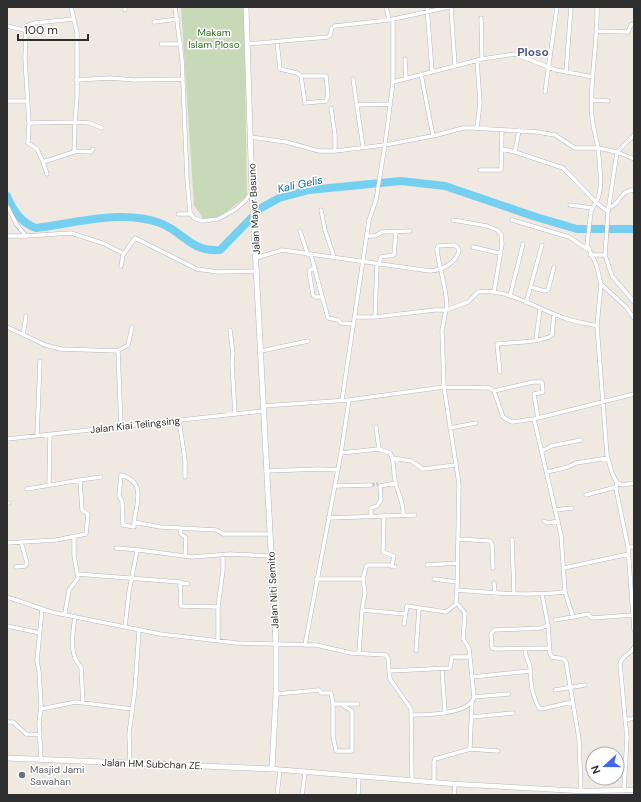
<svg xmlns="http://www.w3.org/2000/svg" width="641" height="802" font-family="'DM Sans',sans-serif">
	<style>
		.cemetery { fill: #c8d9b8 }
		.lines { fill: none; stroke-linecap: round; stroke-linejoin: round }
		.river { stroke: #75cff0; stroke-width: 8 }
		.minor-tunnel { stroke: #c8c4bd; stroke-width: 3.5; stroke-dasharray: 3.5 2; stroke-linecap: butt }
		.minor-casing { stroke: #b4b7c1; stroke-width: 4.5 }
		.tertiary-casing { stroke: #b4b7c1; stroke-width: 5.5 }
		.secondary-casing { stroke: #b4b7c1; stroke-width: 6 }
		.minor { stroke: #fff; stroke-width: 3.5 }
		.tertiary { stroke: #fff; stroke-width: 4.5 }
		.secondary { stroke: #fff; stroke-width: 5 }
		.worship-dot { fill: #6b7280; stroke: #fff; stroke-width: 1.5 }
		.labels { text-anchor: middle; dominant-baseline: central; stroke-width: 3; stroke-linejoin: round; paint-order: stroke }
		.park-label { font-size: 10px; fill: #2c6e1b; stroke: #fff }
		.street-label { font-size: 10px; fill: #2e2e2e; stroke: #fff }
		.worship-label { font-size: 10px; fill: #5b616d; stroke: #fff; text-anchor: start }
		.water-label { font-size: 11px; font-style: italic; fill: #0d6fa3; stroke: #fff }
		.quarter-label { font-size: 12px; font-weight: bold; fill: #4d5680; stroke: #fff }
	</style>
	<rect width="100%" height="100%" fill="#efe9e1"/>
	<path class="cemetery" d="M181,7h63l3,189 -26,20 -17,4 -10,-15z"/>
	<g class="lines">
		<path class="river" d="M7,196c6,15 14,27 29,32 39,-5 86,-19 124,-5 24,9 30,29 60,27l41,-42 18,-10 30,-8 92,-9 44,5 91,31 41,12h57"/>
		<path class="minor-tunnel" d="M371,485l7,-1"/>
		<g class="minor-casing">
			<path id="minor" d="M175,7l7,52 5,120 3,33 4,6 8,3 16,-2 18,-10 9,-8 7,-10
				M386,7l3,13
				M427,7l5,64
				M451,7l4,59
				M597,7c1,37 -8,74 -5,110 1,10 4,21 6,31l19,4 17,7
				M125,10v-3
				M481,18l1,41
				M73,19l-38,4 -9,3 -1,33 4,64 -1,20 9,6 6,13 31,-10 1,-30 14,1 13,5
				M393,19v63
				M154,22l24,-3
				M7,26l17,4
				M597,31l31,1 3,-7 3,-1
				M277,42l3,27 17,4 4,3 4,27 21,-2 2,-5 -2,-20h-25
				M161,44h20
				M247,44l81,-7 2,-2 2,-7 3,-2 54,-6 60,-13
				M405,59l1,19
				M477,60l3,43 -3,25
				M566,72l5,-65
				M421,74l12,62
				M593,77l-37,-7 -41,-16 -33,5 -89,23 -8,63 52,-10 26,-7h11l64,4 17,3 20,13h23c1,13 6,43 -2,54l12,10 -3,43 7,21 22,26
				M353,79l10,68
				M76,80l34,-2 25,2 48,-1
				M545,92l12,-85
				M593,100l15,1
				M7,101h20
				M356,105l35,-1
				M331,108l4,27v16
				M29,123l46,-1 2,-26v-63l-6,-26
				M519,130l-4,22 48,16 33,34 -5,9 -4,34 9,19 5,20 -4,42 10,129 5,18 5,10 6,2 11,-2
				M250,137l36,5 33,9h16l50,-6 -9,55 -7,20 -27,180
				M502,149l13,3
				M75,151l16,1 2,-3
				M43,162l4,12
				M480,170h21l1,-40
				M570,205l22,3
				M7,206l10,19 9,11 45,-3 34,11 19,10
				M608,208c13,-3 10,-17 26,-18
				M321,210l4,20 9,27
				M608,212l9,-60 17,-17
				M178,214h13
				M453,220l34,6 10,4 4,4 1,10 -8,48
				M512,220l57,17 18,12
				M300,231l8,24
				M7,236h19
				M367,236h8l7,-4 28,-1
				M473,247l26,6
				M311,255l17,63 10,2 3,3 13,1
				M590,255h15
				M256,258l26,-8 148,21c12,-1 25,-7 29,-20l-1,-3 -4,-3 -16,1 -1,3c2,20 10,39 10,60
				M379,264l2,-7 13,-2 2,-24
				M121,266l2,-11 12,-17 62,31 21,3 39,-1
				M315,267l-6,4 4,24 2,2h7
				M601,284l25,23 8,11
				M531,287l13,4 4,-1 6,-23
				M510,296l13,-52
				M526,303l16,-58
				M355,317h20l2,-53
				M375,317l60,-7h11
				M7,327l38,18 16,4 57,2 3,75
				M230,330l3,24 -1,9 3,51
				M23,335l3,-19
				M536,340l4,-31
				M117,351l11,-6 4,-18
				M261,351l47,-10
				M500,372l-3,-28c14,-2 45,-1 55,-9l2,-21
				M494,391l39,-9h9l1,10 -9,2 4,24
				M263,406l86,-6 95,-13 46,1 4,3 9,26 9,5 22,-3 100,-25
				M534,419l27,116 4,57c-36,4 -72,1 -108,-2l2,-106 -15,-97 -2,-57 4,-20 22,-8 10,-10c30,-4 59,17 86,26 11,4 22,5 33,8
				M179,420l6,40v17
				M376,427l3,22
				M450,428l26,-5
				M37,436l3,-75
				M7,439l256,-28
				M542,451l9,-5 30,-6
				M341,453l38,-4 11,4c5,8 3,19 5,27 2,13 9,21 8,34
				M393,458l18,3 12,8 33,-4
				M266,471l54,-2 18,1
				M547,472l21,-5 8,-4 32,-5
				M80,480l21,-3
				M617,483l-1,6 12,58 6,83
				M335,486l36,-1
				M27,489l23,-4
				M586,495l30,-8
				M7,503h2
				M555,510l17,-2
				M384,515l-1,37 11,4 -2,10
				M371,516v-8l6,-2 4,-6 -1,-14 16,-3
				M328,518l87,-3
				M544,521l4,2 10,-2
				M134,522c3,-20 12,-40 -13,-47l-2,21 3,5 1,24 11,2v-5l26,5 56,3 7,4h47
				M180,528l1,6 5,4 -1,18
				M458,539l32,2 2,3 1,24
				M512,539l2,55
				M7,543l49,-3 30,-6 2,-20 -6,-4 -2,-30 -29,5 -2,-2 1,-48
				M628,547h6
				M116,548l23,2
				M427,565l31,-2
				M16,567l9,-1 2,-3 -6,-21
				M564,568l65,-14
				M77,574l103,8 1,24 37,1
				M316,579h47l2,14 -3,17
				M363,579l3,-12 2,-2h20l7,2
				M434,579l23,3
				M182,583l6,1
				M494,583l1,10
				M565,592l8,25 15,-3 4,4 41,-3
				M542,594l6,31 2,29 2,3 12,2 2,3 13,77 2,52
				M7,597l44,15 109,22 77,9 79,2 35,8 35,2 2,3 2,21 21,30 1,71
				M65,613l4,-23 9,-12 -4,-23v-18
				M75,616c-2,17 -7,38 6,51l2,36
				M555,620l18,-3
				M404,624l3,-18 39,6 10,-8
				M548,625l-7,3 -47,2 -3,4 1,14 4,1 53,-1
				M7,626l33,7
				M125,627l4,-35 8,-41 2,-1 53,7 38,-3 41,2
				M218,641v-34l5,-37v-15
				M305,645l36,-192 8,-53
				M525,649c0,9 4,11 5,18 1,17 1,25 9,41l3,1 30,-7
				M416,651l3,-43
				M359,653l3,-43 43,4
				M442,669l3,44
				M389,671l61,-3 2,-11h18
				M472,677l58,-6
				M555,690l30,-5
				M276,694l43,-4 2,3h10l2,11
				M474,697l35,-3
				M344,704v2l8,5v40h-16l-3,-15v-32h25
				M41,709l35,-7 56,7
				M411,715c14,0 60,-1 63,-18l-5,-49 -6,-9 2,-26 -9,-11 1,-12
				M472,717l41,-4
				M625,720l9,-2
				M7,722h6l13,12 14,1
				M469,749l29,2
				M41,759l-2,-35 2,-19 -2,-34 -2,-10 5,-52
				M130,763l-1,-29 6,-45 4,-59
				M434,782v-20l1,-3 32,-9 3,-2 2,-46
				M624,789l3,-51 -7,-74c2,-9 11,-9 14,-17
				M277,795l3,-25
				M302,795l3,-22
				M358,795l1,-18
				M454,795l1,-11"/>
		</g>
		<g class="tertiary-casing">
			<path id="tertiary" d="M272,769l183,15 126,7 53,-1"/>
		</g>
		<g class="secondary-casing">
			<path id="secondary" d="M7,758l265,11 4,-75v-49l-24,-454 -6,-184"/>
		</g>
		<use href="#minor" class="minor"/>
		<use href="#tertiary" class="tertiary"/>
		<use href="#secondary" class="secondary"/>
	</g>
	<circle class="worship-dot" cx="22" cy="775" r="4"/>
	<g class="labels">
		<g class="park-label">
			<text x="214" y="32">Makam<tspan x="214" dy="12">Islam Ploso</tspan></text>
		</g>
		<g class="street-label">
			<text transform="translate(254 209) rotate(-93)">Jalan Mayor Basuno</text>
			<text transform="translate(135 425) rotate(-6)">Jalan Kiai Telingsing</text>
			<text transform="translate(273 590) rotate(-93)">Jalan Niti Semito</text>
			<text transform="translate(152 764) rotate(2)">Jalan HM Subchan ZE.</text>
		</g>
		<g class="worship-label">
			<text x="30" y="769">Masjid Jami<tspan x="30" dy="12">Sawahan</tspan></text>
		</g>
		<g class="water-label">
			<text transform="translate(300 184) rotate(-12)">Kali Gelis</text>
		</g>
		<g class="quarter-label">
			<text x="533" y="52">Ploso</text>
		</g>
	</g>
	<rect width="641" height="802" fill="none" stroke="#2e2e2e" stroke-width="16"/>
	<g transform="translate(605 766) rotate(249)"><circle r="19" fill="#ffffff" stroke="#ababab"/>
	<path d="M0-3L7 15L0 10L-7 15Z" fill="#4264fb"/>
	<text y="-6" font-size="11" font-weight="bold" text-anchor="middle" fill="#2e2e2e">N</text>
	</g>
	<path d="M18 34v6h70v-6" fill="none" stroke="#2e2e2e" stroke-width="2"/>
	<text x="24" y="34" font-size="12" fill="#2e2e2e" stroke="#ffffff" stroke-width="3" paint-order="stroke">100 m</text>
</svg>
